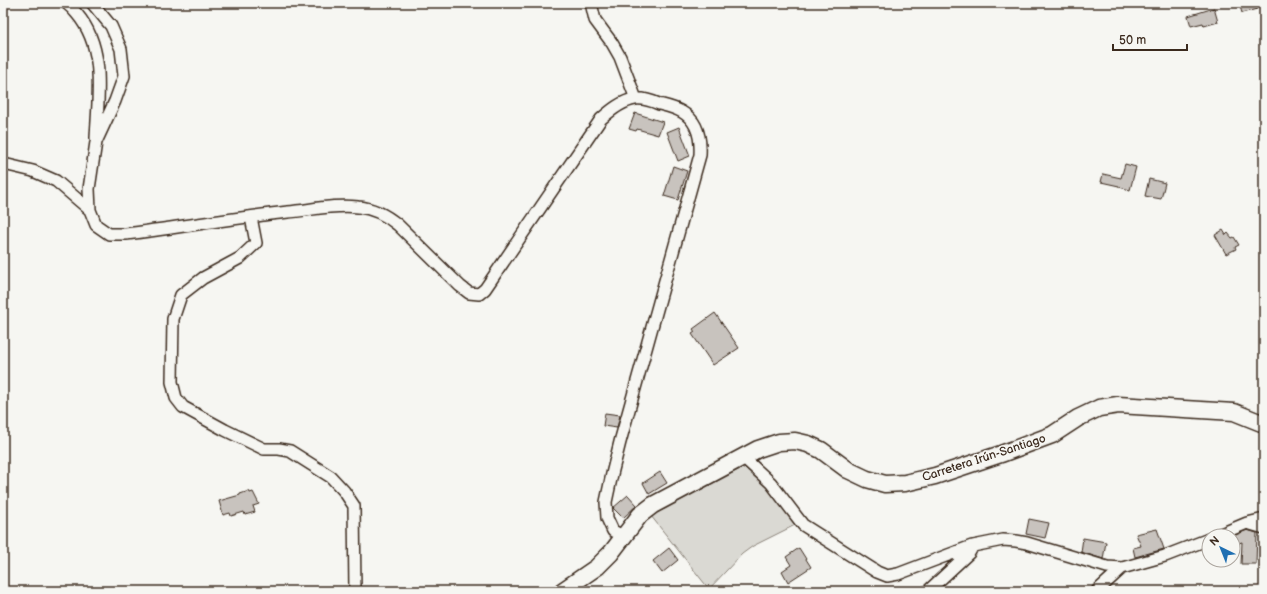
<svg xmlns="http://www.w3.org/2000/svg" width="1267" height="594" font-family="'Balsamiq Sans',sans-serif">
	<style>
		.green { fill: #dad9d3; stroke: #8a8278 }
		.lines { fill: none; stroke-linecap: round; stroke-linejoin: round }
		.stream { stroke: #857a71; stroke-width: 3 }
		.building { fill: #c8c3be; stroke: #3b2a1e }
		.minor-casing { stroke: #3b2a1e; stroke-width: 14 }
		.highway-casing { stroke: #3b2a1e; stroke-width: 19 }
		.minor { stroke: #f6f6f2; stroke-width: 11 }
		.highway { stroke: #f6f6f2; stroke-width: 16 }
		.labels { text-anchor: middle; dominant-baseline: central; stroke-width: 3; stroke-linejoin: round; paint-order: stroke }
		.street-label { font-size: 12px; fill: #3b2a1e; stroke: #f6f6f2 }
	</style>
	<rect width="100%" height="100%" fill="#f6f6f2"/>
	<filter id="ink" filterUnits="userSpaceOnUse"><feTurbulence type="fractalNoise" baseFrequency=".025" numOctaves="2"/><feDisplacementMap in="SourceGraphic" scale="8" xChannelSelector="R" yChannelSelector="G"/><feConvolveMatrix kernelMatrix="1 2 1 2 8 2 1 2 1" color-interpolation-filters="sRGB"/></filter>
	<g filter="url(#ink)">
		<path class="green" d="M742,468l9,1 22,22 22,34 -42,21 -11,8 -33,35 -58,-73z"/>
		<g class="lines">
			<path class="stream" d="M3,588l3,3"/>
		</g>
		<path class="building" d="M1239,3h16l2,6 -15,4z
			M1214,8l4,14 -14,4 -1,-3 -12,3 -3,-10z
			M635,113l28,9 -5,13 -21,-6 -1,2 -7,-2z
			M679,127l11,29 -12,5 -11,-29z
			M1125,164l11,3 -6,23 -11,-3v-1l-18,-4 2,-8 18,4z
			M673,166l14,5 -9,29 -14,-4z
			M1149,179l16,4 -4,16 -16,-3z
			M1223,230l3,5 2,-2 4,5 2,-1 5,8 -4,2 1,2 -10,5 -11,-19z
			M715,313l24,35 -26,17 -21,-31 3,-2 -2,-3z
			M605,413l15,2 -3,13 -14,-2z
			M660,472l7,11 -18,11 -6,-11z
			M249,491l1,2 3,-1 6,12 -6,2 2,6 -10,3 -1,-3 -13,4 -1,-3 -7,2 -4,-14 21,-6v-1z
			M628,495l9,10 -14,13 -10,-10z
			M1029,519l20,4 -4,15 -19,-4z
			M1157,529l7,20 -29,8 -2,-9 8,-2 -5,-12z
			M1247,530l10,3 -1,31h-15l1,-22 -9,3v-9z
			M1083,538l23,4 -3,17 -22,-7z
			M669,548l9,12 -16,13 -9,-12z
			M799,548l12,19 -23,15 -6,-11 9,-6 -5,-8z"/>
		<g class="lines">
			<g class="minor-casing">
				<path id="minor" d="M66,3c4,3 8,7 11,11 29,34 21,82 19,124
					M92,3l19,23 10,23 3,27 -9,25 -19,41 -7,47 1,21 6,15 13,9h17c54,-7 108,-16 162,-22 23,-2 47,-8 70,-5 16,1 28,8 40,18l62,61 9,7 10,1 6,-5 116,-170c10,-9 21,-18 34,-20 8,-1 17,2 24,5 8,2 17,4 23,8 16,9 19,26 18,43l-80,287 -8,32 -6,28 1,16 6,13 10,5
					M591,3l4,17 17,23 8,14 16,42
					M3,166l5,-1 25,6 23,10 34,29
					M251,217l5,26 -16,15 -37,20 -22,17 -8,24 -1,63 4,16 7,9 42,23 39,19h15l11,2 41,26 13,14 10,15 1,85
					M743,457l28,26 32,42 74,47 10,4 11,-2 74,-28
					M1247,523l17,5
					M1216,536l31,-13 17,-4
					M928,591l41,-38 4,-7 30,-6 13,1 11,2 80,24 15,1 43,-12 44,-17
					M1097,591l25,-23"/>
			</g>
			<g class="highway-casing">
				<path id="highway" d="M562,591l35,-24 14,-14 29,-38 13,-10 105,-56 21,-7 16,-1 13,3 13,6 27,20 19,9 18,5 20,-1 30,-7 66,-22 51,-19 26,-17 21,-10 19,-3 116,7 30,12"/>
			</g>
			<use href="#minor" class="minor"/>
			<use href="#highway" class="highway"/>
		</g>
	</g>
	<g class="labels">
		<g class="street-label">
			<text transform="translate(984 458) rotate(-18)">Carretera Irún-Santiago</text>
		</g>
	</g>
	<rect width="1267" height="594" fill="none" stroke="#f6f6f2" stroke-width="16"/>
	<rect x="8" y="8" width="1251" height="578" fill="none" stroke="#3b2a1e" stroke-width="1.5" filter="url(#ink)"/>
	<g transform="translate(1221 548) rotate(317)"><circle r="19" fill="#f6f6f2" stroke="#aba49d"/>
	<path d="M0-3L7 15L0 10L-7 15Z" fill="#1f6fb2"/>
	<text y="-6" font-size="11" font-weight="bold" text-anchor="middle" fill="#3b2a1e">N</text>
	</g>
	<path d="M1113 44v6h74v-6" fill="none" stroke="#3b2a1e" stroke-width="2"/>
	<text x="1119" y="44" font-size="12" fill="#3b2a1e" stroke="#f6f6f2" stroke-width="3" paint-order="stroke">50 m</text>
</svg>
